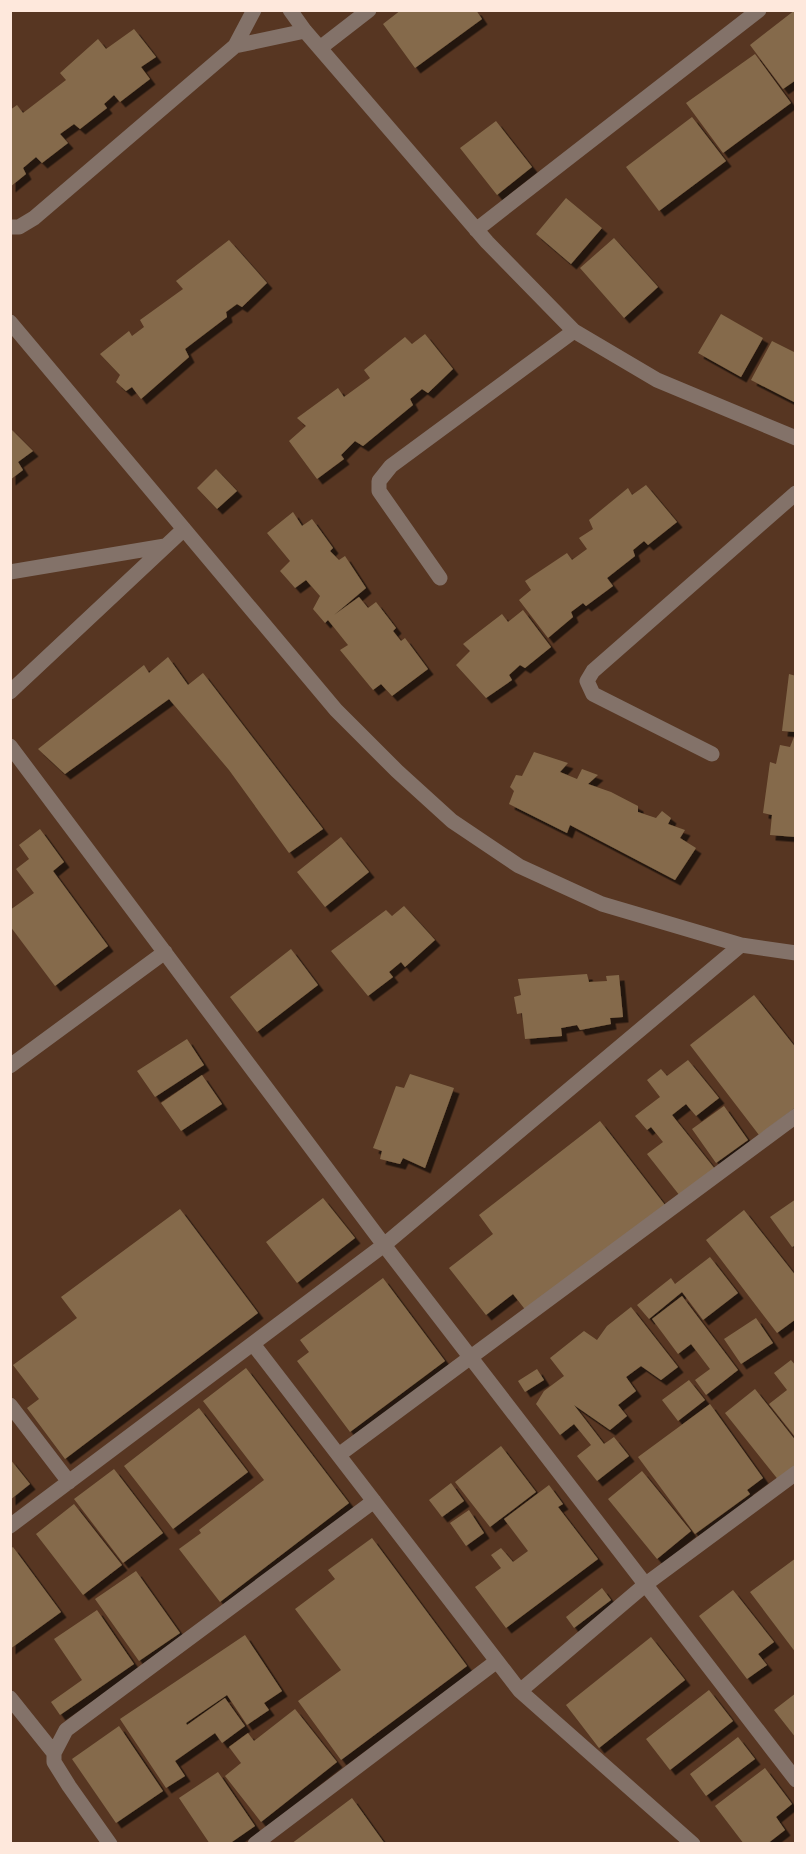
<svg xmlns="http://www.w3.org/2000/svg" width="806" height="1854" font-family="Cabin,sans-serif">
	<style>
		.building { fill: #856b4b; filter: url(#shadow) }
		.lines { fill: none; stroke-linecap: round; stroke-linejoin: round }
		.minor { stroke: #837269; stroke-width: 15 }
	</style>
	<defs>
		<filter id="shadow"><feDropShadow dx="5.5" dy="5.5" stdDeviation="0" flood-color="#0009"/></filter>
	</defs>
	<rect width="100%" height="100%" fill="#573622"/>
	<path class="building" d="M401,10h75l6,9 -67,49 -32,-44z
		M795,10l1,70 -13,9 -33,-44z
		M134,29l22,28 -15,10 9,12 -30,23 -6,-7 -10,9 3,4 -27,21 -6,-5 -14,10 8,9 -26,20 -6,-6 -13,11 3,6 -16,13v-77l7,-5 6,8 43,-33 -6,-7 38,-34 8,10z
		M755,54l36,49 -68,50 -37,-50z
		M692,117l34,44 -67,50 -33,-44z
		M496,121l36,46 -35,28 -37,-47z
		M566,198l36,30 -31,36 -35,-30z
		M614,238l44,49 -34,31 -44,-50z
		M229,240l38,43 -25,24 -5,-3 -11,8 1,5 -42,32 4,8 -48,42 -9,-12 -6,4 -10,-9 4,-7 -20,-21 29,-23 3,5 12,-9 -4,-7 43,-31 -7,-8z
		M721,314l42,24 -22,39 -43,-24z
		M425,334l28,35 -25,24 -6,-4 -12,10 3,6 -50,41 -8,-5 -14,14 3,4 -27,20 -28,-38 17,-15 -9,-8 41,-30 6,9 26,-19 -6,-8 41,-33 7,7z
		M772,341l24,12v50l-45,-23z
		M10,428l23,23 -15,11 5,8 -13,10z
		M216,469l21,22 -20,18 -20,-21z
		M646,485l31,37 -29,23 -4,-4 -11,9 2,6 -28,22 6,8 -27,20 -3,-3 -12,9 2,5 -25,21 -29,-38 12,-10 -6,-9 42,-28 5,7 15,-11 -8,-11 14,-9 -4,-9 39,-32 4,7z
		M293,512l9,14 10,-7 21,29 -3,3 9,9 6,-4 21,32 -32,27 25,-18 9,11 8,-6 20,26 -3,3 8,10 4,-3 23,31 -36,27 -11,-12 -8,6 -33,-40 8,-5 -20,-25 -3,3 -12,-14 7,-13 -14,-16 -11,8 -15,-17 10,-10 -23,-28z
		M523,610l28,37 -26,21 -5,-3 -11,10 3,5 -26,18 -30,-33 14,-14 -7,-7 39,-30 6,8z
		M168,657l20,28 15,-12 120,156 -34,24 -60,-83 -60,-71 -104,75 -27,-25 106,-84 5,8z
		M789,674l7,2v56l-14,-1z
		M796,732v105l-26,-2 2,-20 -9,-2 7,-51 6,2 4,-19 10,2z
		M534,752l34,11 -8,9 17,7 5,-10 16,6 -10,9 23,8 27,14v6l18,6 6,-7 9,7 -3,6 17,6 -5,8 16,10 -21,32 -105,-55 -3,8 -58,-29 5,-13 -4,-4 6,-12 6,1z
		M40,829l24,33 -11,9 55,75 -53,40 -45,-60v-16l24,-17 -18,-24 13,-10 -10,-14z
		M341,837l28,35 -44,35 -28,-35z
		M404,906l31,34 -30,27 -4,-5 -12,10 4,5 -25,19 -37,-45 55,-41 6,6z
		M291,949l27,36 -61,47 -27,-35z
		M587,974l2,8 18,-1 -1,-5 13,-1 4,42 -13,1 1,6 -31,6 -3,-5 -16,3 1,8 -37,3 -3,-26 -5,1 -3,-17 7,-2 -3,-16z
		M754,995l42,53v59l-37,28 -69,-90z
		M187,1039l17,26 -49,32 -18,-26z
		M688,1060l31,38 -23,18 -10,-12 -14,11 43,54 -35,27 -33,-42 16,-12 -12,-15 -4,3 -12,-14 25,-19 -13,-17 14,-11 6,7z
		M410,1074l44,14 -29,80 -22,-10 -3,6 -20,-5 2,-8 -9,-3 23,-62 8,2z
		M202,1075l20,29 -41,27 -20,-28z
		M724,1106l24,34 -32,23 -24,-34z
		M600,1121l65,84 -138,107 -14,-18 -27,21 -37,-47 44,-34 -14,-19z
		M323,1198l32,40 -58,45 -31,-41z
		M796,1199v46l-4,2 -22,-30z
		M180,1209l78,104 -193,146 -38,-51 12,-9 -26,-34 64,-47 -16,-21z
		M744,1210l52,66v43l-19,14 -71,-93z
		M710,1257l28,36 -35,27 -21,-28 -33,27 -12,-14 34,-27 4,6z
		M383,1278l62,83 -95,71 -53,-71 12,-9 -9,-12z
		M682,1296l56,74 -32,25 -11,-15 15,-11 -19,-25 -13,10 -26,-35z
		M631,1307l47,60 -17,13 -20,-14 -15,11 10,14 -18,14 9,11 -17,14 -36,-25 30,39 10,-7 15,19 -32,25 -20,-25 14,-11 -17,-21 -14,11 -24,-31 8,-13 20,-15 -14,-18 34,-27 13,9 10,-14z
		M756,1318l17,25 -32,21 -17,-25z
		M791,1360l5,6v72l-27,-34 18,-14 -13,-17z
		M246,1368l103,135 -129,99 -41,-53 22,-16 -2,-3 65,-50 -61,-79z
		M537,1369l7,11 -19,12 -7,-11z
		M689,1380l16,20 -27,21 -16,-21z
		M755,1389l41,52v29l-16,12 -55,-69z
		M710,1404l53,74 -16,12 3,4 -55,40 -57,-77z
		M199,1408l49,64 -75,57 -49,-63z
		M501,1446l35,46 -46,35 -35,-45z
		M10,1459l20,25 -20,16z
		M114,1469l49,64 -40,30 -49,-64z
		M642,1471l49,60 -34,28 -49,-60z
		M451,1483l13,18 -22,16 -13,-17z
		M549,1485l14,19 -5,3 40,52 -92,69 -31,-41 26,-19 -10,-13 10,-7 12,14 15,-11 -24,-32z
		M74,1504l48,61 -39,30 -47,-61z
		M469,1510l15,23 -18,13 -16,-23z
		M372,1538l95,128 -126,94 -43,-59 43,-31 -46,-61 40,-30 -7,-9z
		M13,1547l48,65 -51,37v-100z
		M796,1558v95l-46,-61z
		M136,1571l44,62 -41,28 -44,-62z
		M602,1588l9,12 -37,28 -8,-11z
		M733,1590l41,52 -16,12 9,11 -20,14 -48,-63z
		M97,1610l37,54 -74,51 -9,-13 31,-22 -28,-41z
		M245,1635l37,56 -18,12 5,7 -22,15 -20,-30 -41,28 1,2 38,-27 20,28 -23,17 -7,-10 -40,28 10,15 -19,12 -46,-69z
		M651,1637l34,43 -86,68 -33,-43z
		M709,1690l24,31 -63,49 -24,-31z
		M796,1693v45l-22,-28z
		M295,1709l42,53 -76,60 -36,-46 16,-13 -12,-16 19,-14 6,8z
		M119,1726l44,65 -47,32 -44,-64z
		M738,1737l17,22 -49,37 -16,-22z
		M765,1768l27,36 -16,13 9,13 -18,14h-23l-29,-38z
		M218,1772l37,54 -26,18h-19l-31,-46z
		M352,1798l33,46h-94z"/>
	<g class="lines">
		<path class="minor" d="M290,10l15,21 182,211 87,89 83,49 139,58
			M235,46l19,-36
			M320,48l49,-38
			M10,227h9l15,-9 201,-172 70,-15
			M476,230l283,-220
			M10,322l326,388 61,61 55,50 67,45 83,38 139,41 55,8
			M10,572l155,-26
			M440,578l-61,-87v-10l12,-15 183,-135
			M10,692l174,-163
			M10,746l374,499 412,535
			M712,754l-119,-60 -6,-13 6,-10 203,-178
			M10,1066l155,-114
			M253,1344l267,347 173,153
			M10,1405l59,77
			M340,1454l456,-338
			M10,1526l374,-281 357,-300
			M520,1691l126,-107 150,-111
			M10,1698l44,55
			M110,1844l-41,-58 -15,-24v-9l12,-23 308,-229
			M255,1844l242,-183"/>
	</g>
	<rect width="806" height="1854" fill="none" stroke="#fee8dc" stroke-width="24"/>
</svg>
